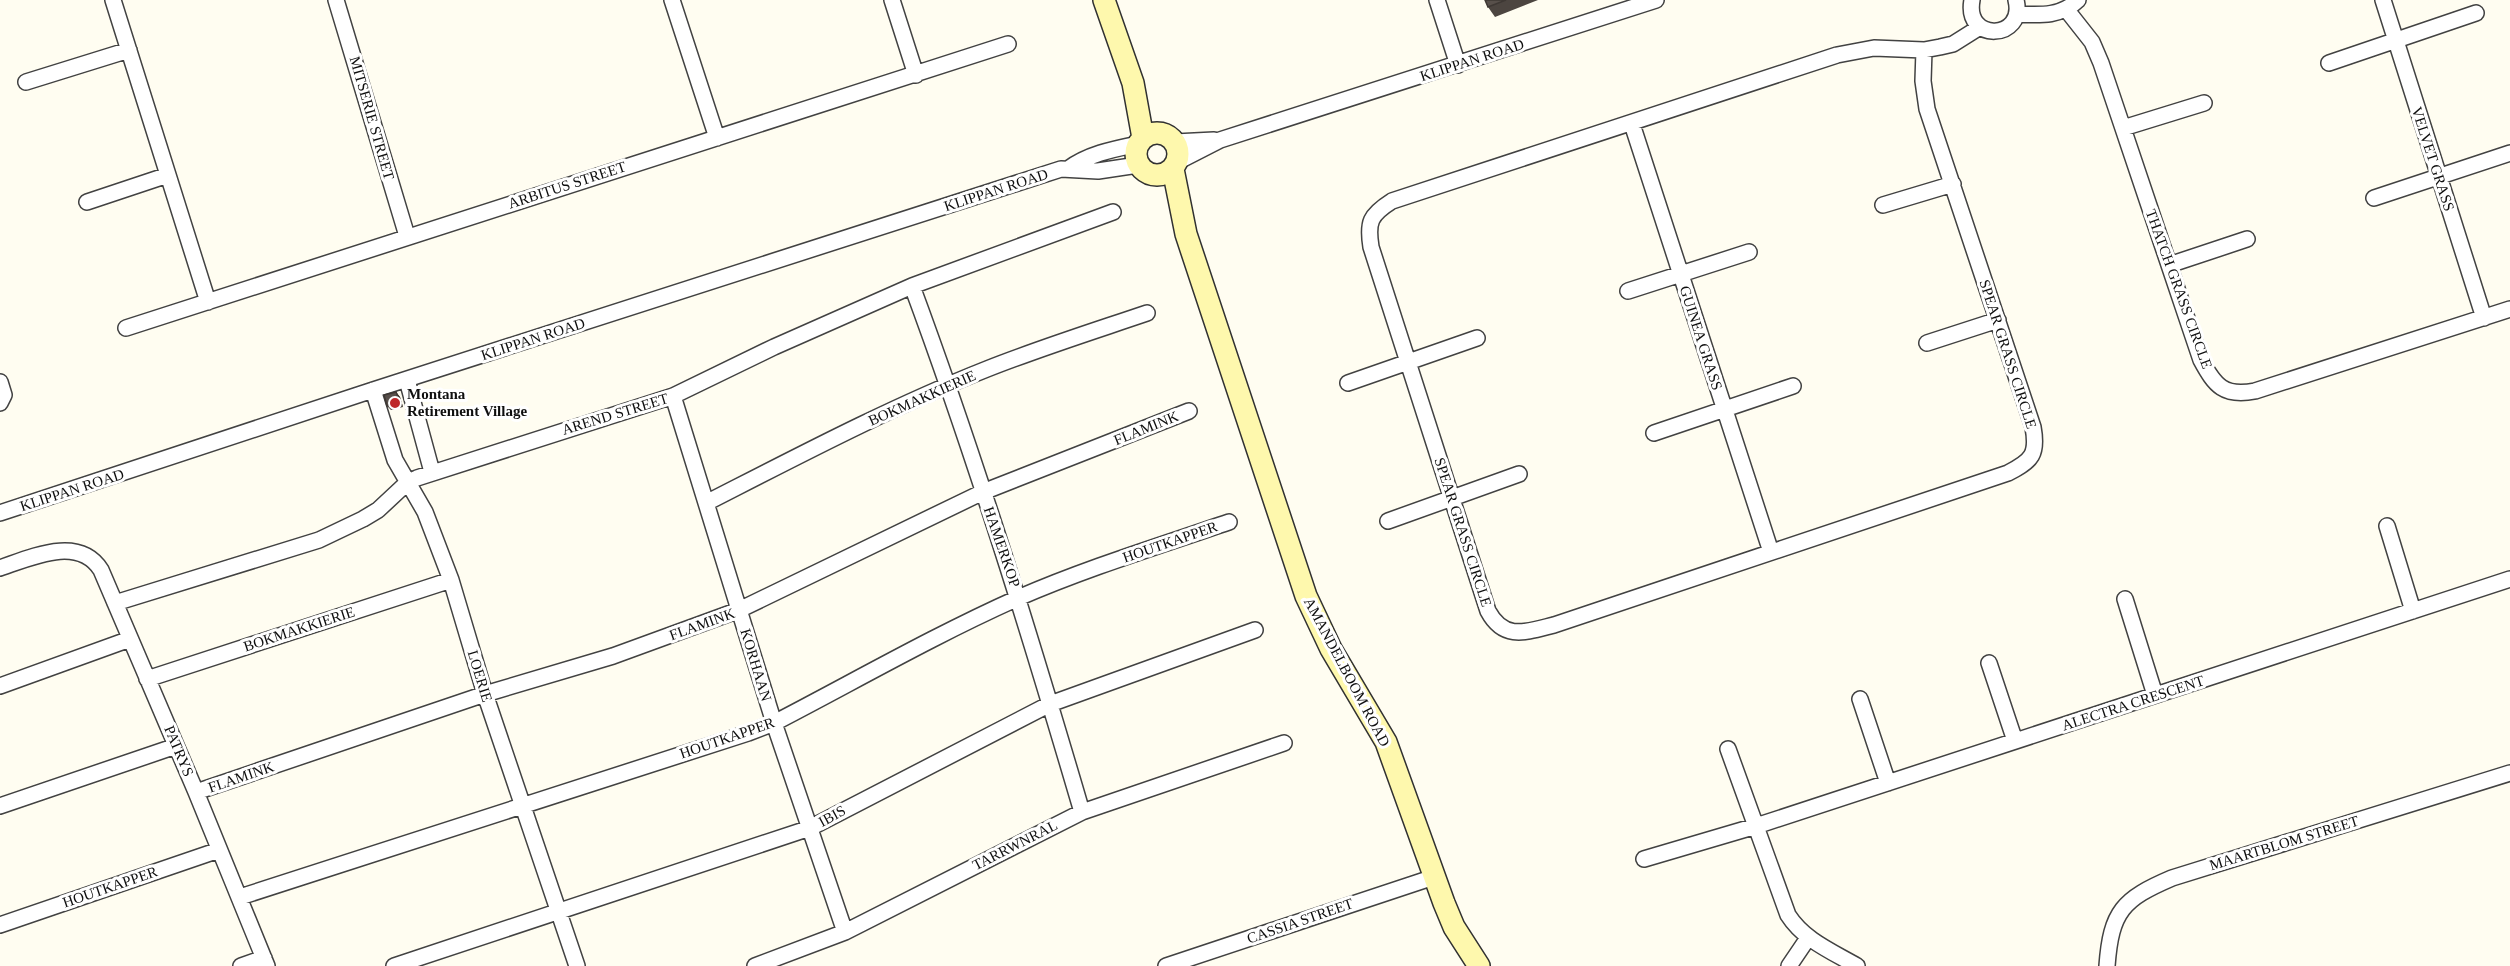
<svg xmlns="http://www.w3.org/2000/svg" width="2510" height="966" font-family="Georgia,serif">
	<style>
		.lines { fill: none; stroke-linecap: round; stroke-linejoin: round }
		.street-casing { stroke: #424242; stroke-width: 18 }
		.secondary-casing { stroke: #313131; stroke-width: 24 }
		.street { stroke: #fff; stroke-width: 15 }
		.secondary { stroke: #fef8ad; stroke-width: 21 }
		.wall { fill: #4c4540 }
		.shaded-wall { fill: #3e3834 }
		.building { fill: #58504b; stroke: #3e3834; stroke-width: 1.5 }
		.poi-dot { fill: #be282a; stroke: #fff; stroke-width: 2 }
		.labels { text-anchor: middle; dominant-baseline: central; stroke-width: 6; stroke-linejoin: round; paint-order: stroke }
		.street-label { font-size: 15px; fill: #0f0f0f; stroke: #fff }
		.poi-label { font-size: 15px; font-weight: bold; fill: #0f0f0f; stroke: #fff; text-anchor: start }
	</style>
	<rect width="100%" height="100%" fill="#fffdf1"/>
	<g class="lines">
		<g class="street-casing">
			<path id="street" d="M113,0l95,302
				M336,0l71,236
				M672,0l45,138
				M892,0l24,75
				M1437,0l21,65
				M1972,0c-8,43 54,40 44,0
				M2383,0l101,318
				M2066,9l26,33 9,21 100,297c14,26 23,37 54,31l255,-82
				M2017,14c22,1 44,3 61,-14
				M1924,50l-1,31 4,28 106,318c5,27 -1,34 -25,46l-454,152c-28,7 -50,16 -66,-14l-117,-364c-4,-25 -1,-32 21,-46l445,-146 37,-7 50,2 16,-3 13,-3 27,-17
				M2329,63l147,-50
				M26,82l103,-32
				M1632,124l139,428
				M2123,128l81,-25
				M1175,142l39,-2
				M1177,162l43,-22 436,-140
				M1068,169c20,-15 46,-20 70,-25
				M2374,198l136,-45
				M87,202l81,-27
				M1883,205l70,-21
				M2169,265l78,-26
				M912,286c64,173 118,349 170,526
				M1628,291l121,-39
				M126,328l882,-284
				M1927,343l71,-23
				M407,380l25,92
				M0,382l4,13 -4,8
				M1348,383l129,-45
				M373,390l22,70 30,52 26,68 34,114 92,272
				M673,396l101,327 71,209
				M1654,433l139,-47
				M706,503c92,-47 185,-96 281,-134 53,-21 107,-38 160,-56
				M0,513l373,-123 688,-221 37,2 40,-6
				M1388,521l131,-47
				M2387,526l26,85
				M0,568c32,-11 79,-33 101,2l95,222 71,174
				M2125,599l30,96
				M115,603l204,-63 44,-21 15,-9 30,-28 9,-4 256,-82 101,-49 138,-61 201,-74
				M1989,663l26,78
				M147,679l304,-99
				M0,686l130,-47
				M1860,699l28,84
				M1728,749l60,166c16,25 43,36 69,51
				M196,792l289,-98 128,-38 126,-46 244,-118 206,-81
				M0,806l176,-60
				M1644,859l112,-33 754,-247
				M240,897l508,-164 26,-10c81,-42 161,-88 244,-125 69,-30 141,-52 211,-76
				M0,925l219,-75
				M241,966l23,-8
				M394,966l416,-138 240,-124 205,-74
				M755,966l90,-34 237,-120 202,-69
				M1166,966l268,-89
				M1789,966l19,-28
				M2107,966c4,-55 16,-67 65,-88l338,-105"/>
		</g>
		<g class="secondary-casing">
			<path id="secondary" d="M1104,0l29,83 10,55
				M1136 154a21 21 0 1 1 42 0a21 21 0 1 1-42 0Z
				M1173,169l13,65 120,362 25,53 55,93 58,161 10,24 25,39"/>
		</g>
		<use href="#street" class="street"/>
		<use href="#secondary" class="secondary"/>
	</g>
	<path class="wall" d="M1485,0h53l-43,17 -7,-10z
		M396,392l4,5 3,10 -12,3 -4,-4z"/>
	<path class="shaded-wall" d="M396,392l4,5 3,10 -3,-5z"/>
	<path class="building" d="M1485,0h21l-18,7z
		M396,392l4,10 -13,4 -3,-11z"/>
	<circle class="poi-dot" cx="395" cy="403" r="6"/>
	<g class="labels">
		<g class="street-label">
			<text transform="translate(1472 60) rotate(-18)">KLIPPAN ROAD</text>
			<text transform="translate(372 118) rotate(74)">MITSERIE STREET</text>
			<text transform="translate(2433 159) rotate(72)">VELVET GRASS</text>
			<text transform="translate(567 185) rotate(-18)">ARBITUS STREET</text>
			<text transform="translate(996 190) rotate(-18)">KLIPPAN ROAD</text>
			<text transform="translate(2179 289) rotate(70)">THATCH GRASS CIRCLE</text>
			<text transform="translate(1701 338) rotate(72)">GUINEA GRASS</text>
			<text transform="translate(533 339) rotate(-18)">KLIPPAN ROAD</text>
			<text transform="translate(2008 354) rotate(72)">SPEAR GRASS CIRCLE</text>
			<text transform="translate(922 398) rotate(-24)">BOKMAKKIERIE</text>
			<text transform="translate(615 414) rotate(-17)">AREND STREET</text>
			<text transform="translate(1146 428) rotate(-22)">FLAMINK</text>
			<text transform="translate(72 490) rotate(-18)">KLIPPAN ROAD</text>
			<text transform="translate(1463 532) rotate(72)">SPEAR GRASS CIRCLE</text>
			<text transform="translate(1170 542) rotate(-19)">HOUTKAPPER</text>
			<text transform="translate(1002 547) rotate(71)">HAMERKOP</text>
			<text transform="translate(702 624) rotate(-20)">FLAMINK</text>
			<text transform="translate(299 629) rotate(-18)">BOKMAKKIERIE</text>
			<text transform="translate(756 665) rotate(73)">KORHAAN</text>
			<text transform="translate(1347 672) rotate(62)">AMANDELBOOM ROAD</text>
			<text transform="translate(480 676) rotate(73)">LOERIE</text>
			<text transform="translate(2133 703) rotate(-18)">ALECTRA CRESCENT</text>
			<text transform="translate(727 738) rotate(-19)">HOUTKAPPER</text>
			<text transform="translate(179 751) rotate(67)">PATRYS</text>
			<text transform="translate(241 777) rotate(-19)">FLAMINK</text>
			<text transform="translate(832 816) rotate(-29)">IBIS</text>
			<text transform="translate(2284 843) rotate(-17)">MAARTBLOM STREET</text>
			<text transform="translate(1015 845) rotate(-27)">TARRWNRAL</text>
			<text transform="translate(110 887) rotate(-19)">HOUTKAPPER</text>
			<text transform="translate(1300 921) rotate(-19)">CASSIA STREET</text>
		</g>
		<g class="poi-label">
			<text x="407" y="394">Montana<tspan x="407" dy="17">Retirement Village</tspan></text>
		</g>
	</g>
</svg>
